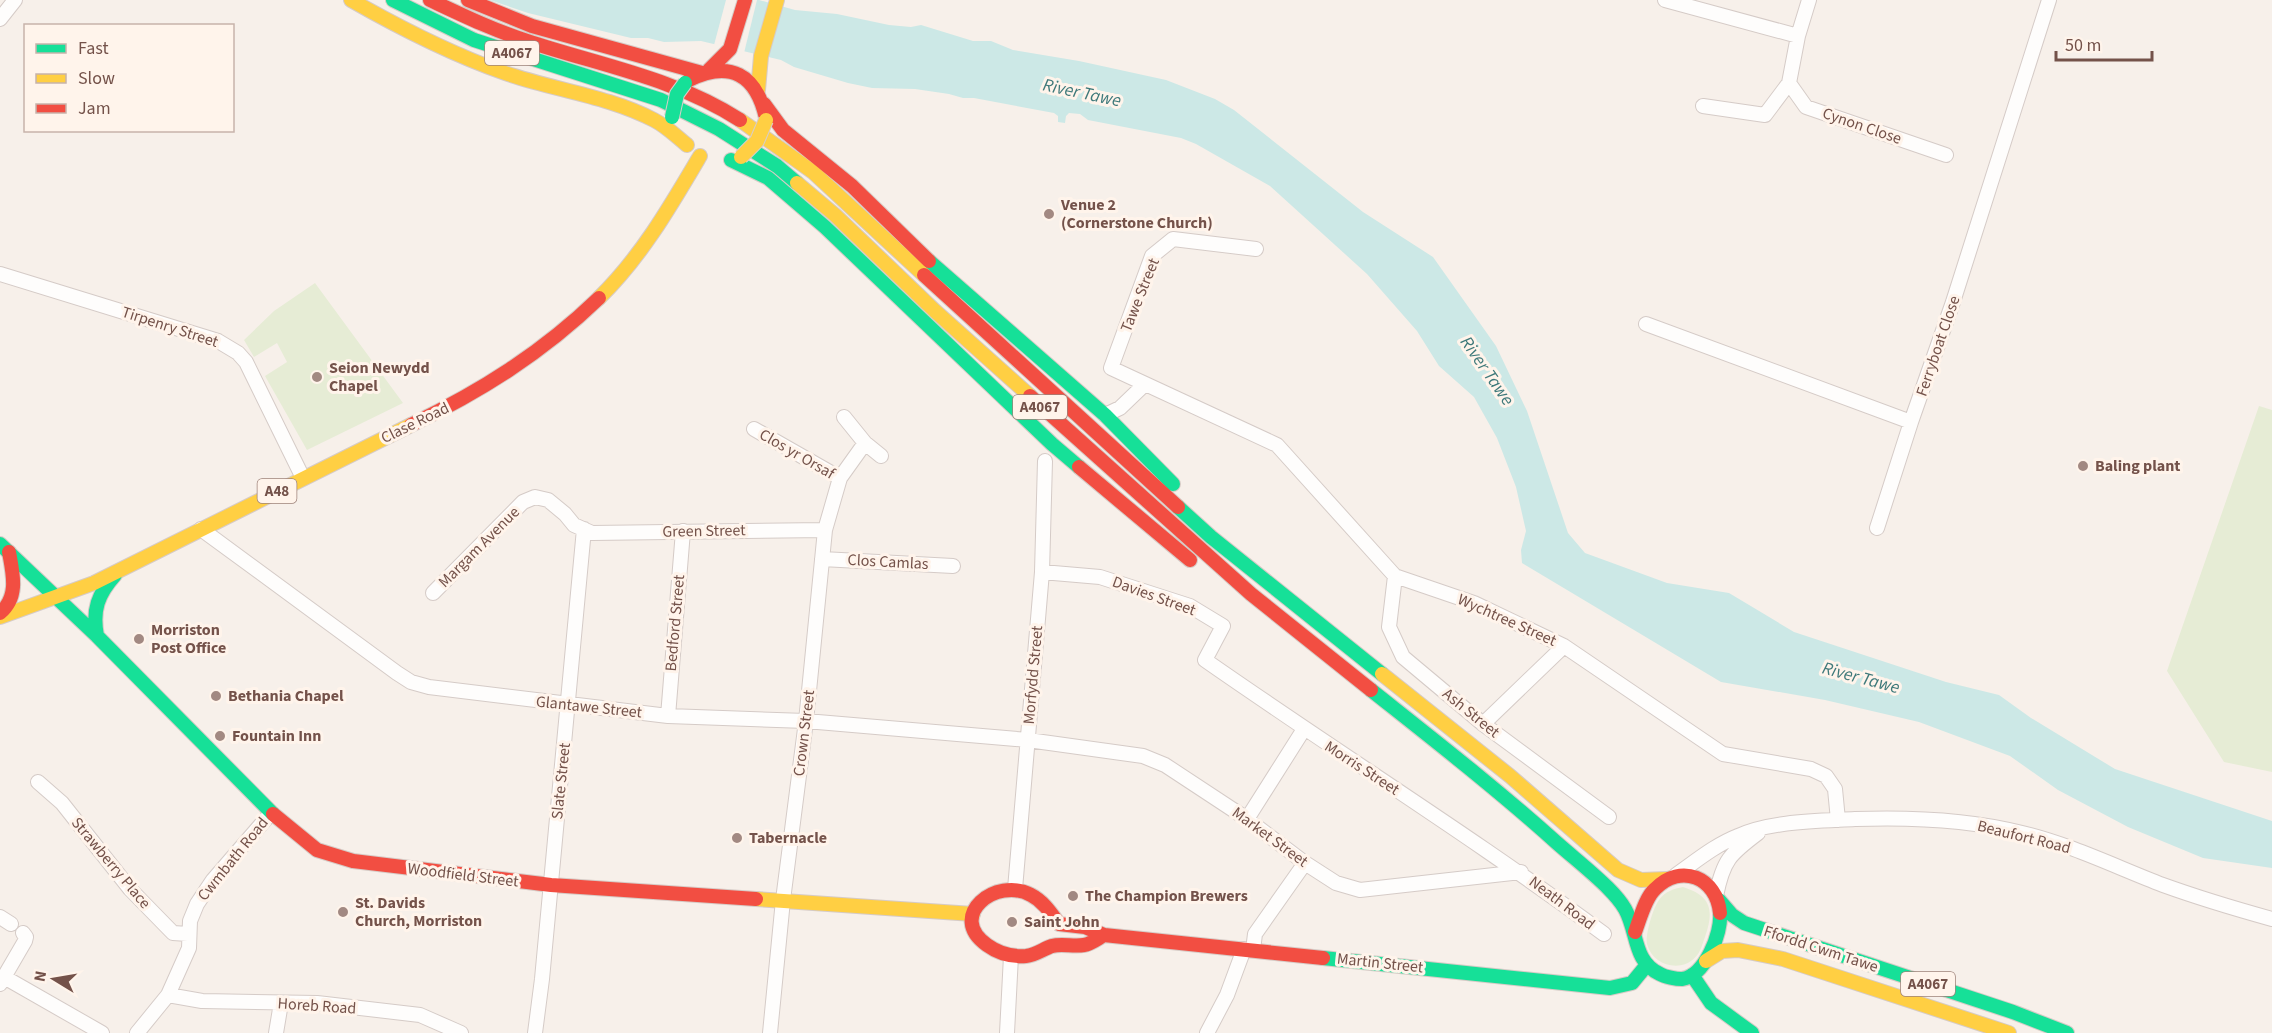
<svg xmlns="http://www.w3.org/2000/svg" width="2272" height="1033" font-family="'Source Sans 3',sans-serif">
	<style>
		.green { fill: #e6ecd5 }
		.water { fill: #cce8e6 }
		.pier { fill: #f7f0ea }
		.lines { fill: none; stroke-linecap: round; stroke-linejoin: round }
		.street-casing { stroke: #d5cbc7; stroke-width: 16 }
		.fast-casing { stroke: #d6cbc6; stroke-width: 16 }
		.slow-casing { stroke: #d6cbc6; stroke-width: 16 }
		.jam-casing { stroke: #d6cbc6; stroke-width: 16 }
		.street { stroke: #fefdfc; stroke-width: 14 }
		.fast { stroke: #16e098; stroke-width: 14 }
		.slow { stroke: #ffcf43; stroke-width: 14 }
		.jam { stroke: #f24e42; stroke-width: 14 }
		.fast-bridge-casing { stroke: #d8cdc9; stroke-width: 16; stroke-linecap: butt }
		.slow-bridge-casing { stroke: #d8cdc9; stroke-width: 16; stroke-linecap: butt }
		.fast-bridge { stroke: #16e098; stroke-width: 14 }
		.slow-bridge { stroke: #ffcf43; stroke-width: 14 }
		.poi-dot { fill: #a28982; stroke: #fff4eb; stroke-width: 2 }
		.labels { text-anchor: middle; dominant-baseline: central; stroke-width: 6; stroke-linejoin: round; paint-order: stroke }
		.shield { fill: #fff4eb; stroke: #9e837a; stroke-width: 1.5 }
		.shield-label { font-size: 15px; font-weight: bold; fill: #74524a }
		.street-label { font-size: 16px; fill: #74524a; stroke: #fff4eb }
		.poi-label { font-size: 16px; font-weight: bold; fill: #74524a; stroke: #fff4eb; text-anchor: start }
		.water-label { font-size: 18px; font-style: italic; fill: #3e797a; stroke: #fff4eb }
	</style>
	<rect width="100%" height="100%" fill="#f7f0ea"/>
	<path class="green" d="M315,283l88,120 -96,47 -42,-74 22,-14 -10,-19 -23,14 -10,-17 30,-29z
		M2259,406l13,4v362l-48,-10 -57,-91z
		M1683,887c29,9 31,24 22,50 -2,5 -4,13 -7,17 -14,20 -45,13 -51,-10 -2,-9 6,-36 12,-44 6,-9 15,-11 24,-13z"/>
	<path class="water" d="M490,0h269l36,10 42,4 52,11 22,2 10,-2 52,16h18l22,9 66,11 87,19 49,19 19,11 129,102 70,45 63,89 31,65 41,122 17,20 82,30 62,10 65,39 152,50 53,13 32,23 84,51 157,52v47l-69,-10 -75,-31 -70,-37 -48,-34 -91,-34 -94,-22 -104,-18 -199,-119 -1,-13 5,-19 -10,-44 -19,-49 -23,-41 -35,-31 -22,-35 -50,-57 -97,-88 -74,-42 -15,-6 -93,-18 -8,-6 -11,-1 -3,3 -1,7 -7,-1v-6l-4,-3 -80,-15h-11l-14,-4 -34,-5 -43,-1 -24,-5 -54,-16 -13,-7 -80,-19 -37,1 -16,-4h-17l-103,-25z"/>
	<path class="pier" d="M726,0h31l-13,53 -30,-8z"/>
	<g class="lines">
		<g class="street-casing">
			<path id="street" d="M1665,0l133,36
				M0,19l15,-19
				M1789,83l17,24 140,48
				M1703,106l62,9 24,-32 9,-47 11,-36
				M1256,249l-83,-10 -21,17 -41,112 166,77 118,131 79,27 90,43 159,108 88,15 15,7 9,13 3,31
				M0,274l218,67 20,12 8,9 57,116
				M1646,324l265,98 42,-120 96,-302
				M1105,415l15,-7 25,-24
				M844,417l21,26 16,13
				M754,429l86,49
				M1877,528l34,-106
				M201,529l196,144 14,9 18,5 239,29 138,5 222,19 115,16 22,9 82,54 58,44 31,20 24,7 161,-18
				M822,559l131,7
				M1042,572l58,5 90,29 33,20 -18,34c133,93 269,178 399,274
				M1395,576l-6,51 14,30 80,67 126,93
				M433,593l90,-91 12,-5 13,3 17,14 9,11 18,8 233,-3
				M668,716l15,-185
				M1483,724l81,-78
				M38,782l24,21 68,86 43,44 15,1
				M1247,819l57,-90
				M1676,875c20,-14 39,-30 62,-39 32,-15 81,-15 117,-17 56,-2 112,0 167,14 50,12 94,34 141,52 36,13 73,24 109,34
				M1015,889l27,-317 3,-111
				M1716,896c7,-36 14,-42 42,-63
				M0,917l11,7
				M1253,950l2,-16 50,-71
				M4,977l98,56
				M0,984l25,-43 1,-4 -3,-4
				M168,995l34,6 115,2 103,12 41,18
				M137,1033l31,-38 21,-47 1,-27 7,-17 16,-24 58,-67
				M276,1033l5,-30
				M535,1033l7,-54 42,-450
				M770,1033l13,-133 23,-179 19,-191 15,-52 25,-35
				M1007,1033l4,-77
				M1207,1033l20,-38 17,-46"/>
		</g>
		<g class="fast-casing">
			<path id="fast" d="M393,0l81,40 187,60 58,29 58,37 20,17
				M731,160l37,18 57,49 227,217 27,23
				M929,261l176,154 68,69
				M1178,507l33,30 171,137
				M0,544l97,92 176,178
				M97,636c-5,-26 1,-42 18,-61
				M1371,690c63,50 126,99 186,153 17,15 35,29 51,45 6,6 13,14 17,21 13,23 8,53 35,65 5,3 16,5 22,5 23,-3 40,-46 38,-66
				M1719,900l13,15 12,8 269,89 54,21
				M1323,958l287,30 22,-5 14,-17
				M1692,975l19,28 41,30"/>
		</g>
		<g class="slow-casing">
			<path id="slow" d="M351,0c49,28 100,54 154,73 49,17 103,23 149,47 12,6 22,16 33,25
				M758,90l3,-34 16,-56
				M740,120l73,52 111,103
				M797,183l38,32 100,96 95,85
				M599,298c42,-41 71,-91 101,-142
				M0,617l94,-34 317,-158
				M1382,674l128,102 108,94 23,10 26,-1
				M756,899l217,15
				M1706,961l16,-10 16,-1 45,9 226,74"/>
		</g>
		<g class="jam-casing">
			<path id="jam" d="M430,0c32,15 63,30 97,41 72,24 148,37 213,79
				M468,0l64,26 170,47
				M709,70l21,-21 15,-49
				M689,80c41,-20 67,-6 77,38
				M764,104l19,26 69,56 77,75
				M924,275l254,232
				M1030,396l221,198 120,96
				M411,425c70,-34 131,-72 188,-127
				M1079,467l111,93
				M0,613c19,-16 13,-39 9,-61
				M273,814l44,36 36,11 198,24 205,14
				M1059,924l26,3 19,8 219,23
				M1059,924c-8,-11 -16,-23 -28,-29 -35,-19 -85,21 -44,50 11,8 25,12 39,11 10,-1 17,-7 26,-10 10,-3 21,1 32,-1 7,-1 13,-6 20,-10
				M1635,932c5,-13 10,-34 20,-43 26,-27 62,-11 65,24"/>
		</g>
		<use href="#street" class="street"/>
		<use href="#fast" class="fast"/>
		<use href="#slow" class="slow"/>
		<use href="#jam" class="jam"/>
		<g class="fast-bridge-casing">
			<path id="fast-bridge" d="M672,117l5,-23 8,-11"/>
		</g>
		<g class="slow-bridge-casing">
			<path id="slow-bridge" d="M741,157l16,-16 9,-21"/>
		</g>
		<use href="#fast-bridge" class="fast-bridge"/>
		<use href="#slow-bridge" class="slow-bridge"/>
	</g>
	<g class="poi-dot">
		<circle cx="1049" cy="214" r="6"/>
		<circle cx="317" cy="377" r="6"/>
		<circle cx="2083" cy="466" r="6"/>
		<circle cx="139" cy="639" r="6"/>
		<circle cx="216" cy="696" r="6"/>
		<circle cx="220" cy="736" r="6"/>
		<circle cx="737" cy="838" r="6"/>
		<circle cx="1073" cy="896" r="6"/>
		<circle cx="343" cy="912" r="6"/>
		<circle cx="1012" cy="922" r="6"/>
	</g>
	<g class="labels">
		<g class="shield">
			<rect x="485" y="41" width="54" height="24" rx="4.5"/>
			<rect x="1013" y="395" width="54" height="24" rx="4.5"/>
			<rect x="257.5" y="479" width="39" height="24" rx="4.5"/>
			<rect x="1901" y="972" width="54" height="24" rx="4.5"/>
		</g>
		<g class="shield-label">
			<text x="512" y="53">A4067</text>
			<text x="1040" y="407">A4067</text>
			<text x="277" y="491">A48</text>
			<text x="1928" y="984">A4067</text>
		</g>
		<g class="street-label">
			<text transform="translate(1862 126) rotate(19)">Cynon Close</text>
			<text transform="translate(1140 295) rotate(-68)">Tawe Street</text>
			<text transform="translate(170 327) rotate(18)">Tirpenry Street</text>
			<text transform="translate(1938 346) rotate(-71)">Ferryboat Close</text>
			<text transform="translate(415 423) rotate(-26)">Clase Road</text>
			<text transform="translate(797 454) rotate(30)">Clos yr Orsaf</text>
			<text transform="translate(704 531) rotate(-1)">Green Street</text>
			<text transform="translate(479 547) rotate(-45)">Margam Avenue</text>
			<text transform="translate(888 562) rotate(3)">Clos Camlas</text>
			<text transform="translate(1154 596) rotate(20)">Davies Street</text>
			<text transform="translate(1507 620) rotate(24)">Wychtree Street</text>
			<text transform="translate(675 623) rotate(-85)">Bedford Street</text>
			<text transform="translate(1033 675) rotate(-85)">Morfydd Street</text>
			<text transform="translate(589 707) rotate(6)">Glantawe Street</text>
			<text transform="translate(1471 713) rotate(39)">Ash Street</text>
			<text transform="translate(804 733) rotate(-83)">Crown Street</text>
			<text transform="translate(1362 768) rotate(33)">Morris Street</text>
			<text transform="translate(561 781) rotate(-84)">Slate Street</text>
			<text transform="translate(1270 837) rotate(36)">Market Street</text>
			<text transform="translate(2024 837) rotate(14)">Beaufort Road</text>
			<text transform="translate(233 859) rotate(-51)">Cwmbath Road</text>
			<text transform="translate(111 863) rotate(50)">Strawberry Place</text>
			<text transform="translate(463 875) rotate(7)">Woodfield Street</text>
			<text transform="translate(1562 903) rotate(37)">Neath Road</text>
			<text transform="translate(1821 949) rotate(18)">Ffordd Cwm Tawe</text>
			<text transform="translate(1380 963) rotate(6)">Martin Street</text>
			<text transform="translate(317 1006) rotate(4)">Horeb Road</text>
		</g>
		<g class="poi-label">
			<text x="1061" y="205">Venue 2<tspan x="1061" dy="18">(Cornerstone Church)</tspan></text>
			<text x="329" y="368">Seion Newydd<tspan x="329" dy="18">Chapel</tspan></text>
			<text x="2095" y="466">Baling plant</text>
			<text x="151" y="630">Morriston<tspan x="151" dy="18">Post Office</tspan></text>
			<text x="228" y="696">Bethania Chapel</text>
			<text x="232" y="736">Fountain Inn</text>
			<text x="749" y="838">Tabernacle</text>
			<text x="1085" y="896">The Champion Brewers</text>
			<text x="355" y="903">St. Davids<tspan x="355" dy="18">Church, Morriston</tspan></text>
			<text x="1024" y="922">Saint John</text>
		</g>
		<g class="water-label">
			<text transform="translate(1082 93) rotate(12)">River Tawe</text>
			<text transform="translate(1487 371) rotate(55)">River Tawe</text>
			<text transform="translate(1861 678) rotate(15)">River Tawe</text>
		</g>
	</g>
	<rect x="24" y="24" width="210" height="108" fill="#fff4eb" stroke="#c7b3ab" stroke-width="1.5"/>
	<rect x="36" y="44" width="30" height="9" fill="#16e098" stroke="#c7b3ab" stroke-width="1.5"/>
	<text x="78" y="54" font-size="18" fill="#74524a">Fast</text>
	<rect x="36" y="74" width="30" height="9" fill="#ffcf43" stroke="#c7b3ab" stroke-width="1.5"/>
	<text x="78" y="84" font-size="18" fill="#74524a">Slow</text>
	<rect x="36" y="104" width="30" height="9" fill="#f24e42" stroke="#c7b3ab" stroke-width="1.5"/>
	<text x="78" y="114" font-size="18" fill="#74524a">Jam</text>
	<g transform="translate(54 979) rotate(281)" stroke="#fff4eb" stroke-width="4.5" paint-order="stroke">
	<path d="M0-4.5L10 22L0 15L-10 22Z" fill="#74524a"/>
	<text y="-9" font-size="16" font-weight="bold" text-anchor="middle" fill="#74524a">N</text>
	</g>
	<path d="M2056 51v9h96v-9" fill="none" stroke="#74524a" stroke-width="3"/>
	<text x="2065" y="51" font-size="18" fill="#74524a" stroke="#fff4eb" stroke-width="4.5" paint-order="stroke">50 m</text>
</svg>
